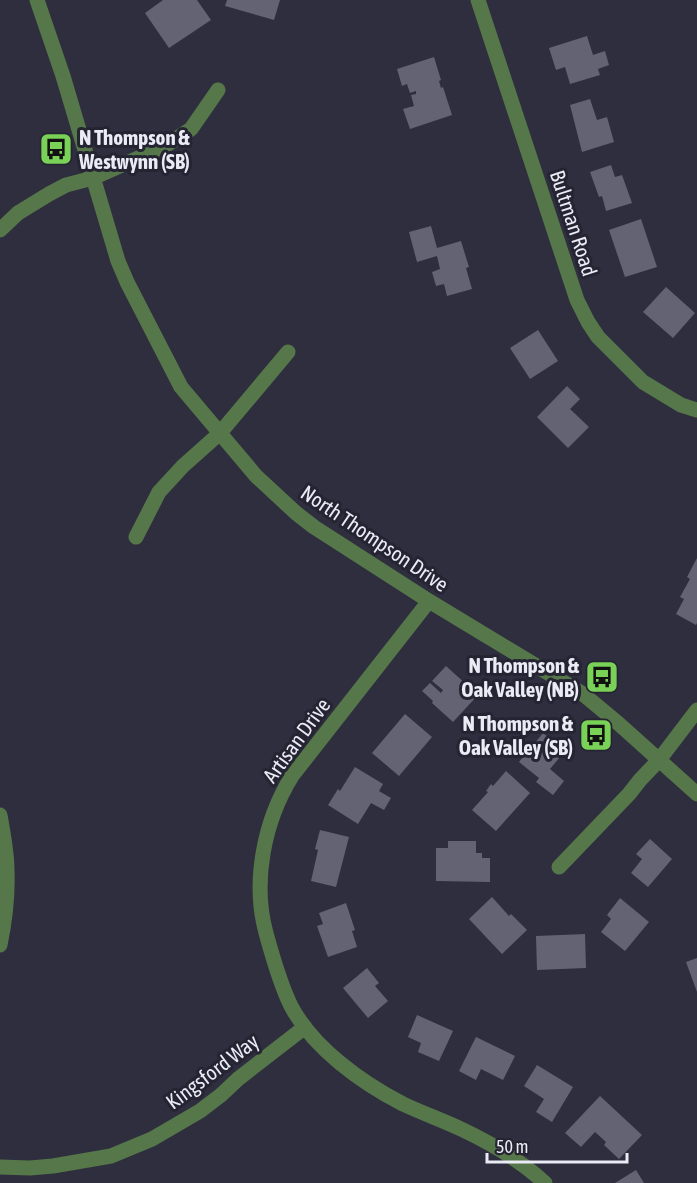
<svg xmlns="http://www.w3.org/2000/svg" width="697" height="1183" font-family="'Asap Condensed',sans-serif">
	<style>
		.building { fill: #636374 }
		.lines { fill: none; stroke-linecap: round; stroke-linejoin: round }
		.minor { stroke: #557749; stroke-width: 15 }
		.labels { text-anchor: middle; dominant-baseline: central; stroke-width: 6; stroke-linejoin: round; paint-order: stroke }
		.poi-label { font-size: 21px; font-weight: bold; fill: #ebebf6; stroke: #252433; text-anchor: end }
		.street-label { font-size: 21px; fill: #ebebf6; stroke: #252433 }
	</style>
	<rect width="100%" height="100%" fill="#2f2e3e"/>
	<path class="building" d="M163,0h34l14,20 -42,28 -24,-35z
		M227,0h53l-6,20 -49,-14z
		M587,36l6,19 12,-4 4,14 -11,4 2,6 -30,9 -5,-17 -9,3 -7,-22z
		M434,57l7,23 -2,1 2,7 2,-1 9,28 -42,14 -7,-20 11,-3 -3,-11 5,-1v-3l-6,2 -3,-9 -5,2 -5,-17z
		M590,99l7,21 10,-3 7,25 -32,10 -12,-47z
		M611,165l4,12 7,-2 10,28 -26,8 -4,-15 -3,1 -9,-25z
		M641,219l16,48 -32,10 -16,-47z
		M431,226l6,22 24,-7 8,26 -3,1 6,21 -25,7 -3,-12 -8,2 -4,-14 8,-3 -3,-13 -20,6 -8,-30z
		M666,287l29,26 -22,25 -30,-26z
		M538,330l20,31 -28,18 -20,-31z
		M567,386l13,13 -10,10 19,18 -21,21 -31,-31z
		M697,558v65l-1,2 -20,-11 8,-15 -4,-2 10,-18 -3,-2z
		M446,666l32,29 -25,27 -21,-19 1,-2 -11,-10 8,-8 11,10 2,-3 -11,-9z
		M405,714l27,23 -33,39 -27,-23z
		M543,733l22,18 -15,18 14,12 -11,14 -17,-13 3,-4 -20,-16 11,-14 -1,-1 4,-5 2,1z
		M355,767l28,17 -4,7 12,7 -7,12 -13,-7 -13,21 -30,-19 10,-16 2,2z
		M506,771l24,22 -34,38 -24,-21 16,-18 -2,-1 5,-7 2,2z
		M320,830l29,7 -13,50 -25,-6 7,-31 -3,-1z
		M650,839l22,20 -24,28 -17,-14 11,-14 -6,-5z
		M448,841h28v12h6v5h8v24l-54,-1v-33h12z
		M492,897l17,19 2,-2 16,16 -25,24 -33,-35z
		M620,898l29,24 -24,29 -24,-19 10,-13 -4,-4z
		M346,903l9,27 -3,1 5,16 -29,10 -11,-31 6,-2 -4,-11z
		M585,934l1,34 -49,2 -1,-34z
		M697,958v34l-11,-30z
		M367,968l12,15 -4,3 13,15 -20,17 -25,-30z
		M417,1015l36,16 -14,30 -21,-9 3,-9 -13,-6z
		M476,1037l39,19 -12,24 -22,-11 -5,11 -17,-9z
		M537,1065l36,22 -21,35 -16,-10 8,-13 -20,-13z
		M600,1096l42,39 -23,24 -15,-14 2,-3 -11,-10 -14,15 -16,-14z
		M636,1170l8,13h-29z"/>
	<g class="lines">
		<path class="minor" d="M37,0l26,76 55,185 9,21 54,105 75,89 40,37 18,14 115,74 154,93 36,30 78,70
			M478,0l99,300 11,22 10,15 45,45 38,23 16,5
			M0,230l18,-17 31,-19 17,-9 27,-7 72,-32 26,-17 27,-39
			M136,537l23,-45 24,-26 37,-33 68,-81
			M429,601l-137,175c-28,45 -40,106 -26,157 6,22 15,53 25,73 22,42 71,77 112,98 19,9 39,16 58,25 30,14 60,32 84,54
			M0,815c3,18 7,37 7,55 1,25 -2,51 -7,75
			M559,867l70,-73 11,-14 19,-20 38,-50
			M0,1167l30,1 23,-2 58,-10 41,-17 48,-28 21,-16 17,-16 67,-52"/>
	</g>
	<defs>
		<g id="bus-square" transform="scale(1.725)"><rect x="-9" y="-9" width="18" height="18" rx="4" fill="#79d157" stroke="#252433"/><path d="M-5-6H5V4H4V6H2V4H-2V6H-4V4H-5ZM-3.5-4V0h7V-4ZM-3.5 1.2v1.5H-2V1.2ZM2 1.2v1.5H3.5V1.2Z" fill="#111"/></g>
	</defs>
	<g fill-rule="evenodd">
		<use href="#bus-square" x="56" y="149"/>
		<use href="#bus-square" x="602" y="677"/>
		<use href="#bus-square" x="596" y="735"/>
	</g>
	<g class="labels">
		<g class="poi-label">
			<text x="79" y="137" text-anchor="start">N Thompson &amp;<tspan x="79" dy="24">Westwynn (SB)</tspan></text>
			<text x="579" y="665">N Thompson &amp;<tspan x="579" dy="24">Oak Valley (NB)</tspan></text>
			<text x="573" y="723">N Thompson &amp;<tspan x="573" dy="24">Oak Valley (SB)</tspan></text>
		</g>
		<g class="street-label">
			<text transform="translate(574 223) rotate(72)">Bultman Road</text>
			<text transform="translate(375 538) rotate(34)">North Thompson Drive</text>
			<text transform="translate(296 740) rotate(-54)">Artisan Drive</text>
			<text transform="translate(212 1071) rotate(-37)">Kingsford Way</text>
		</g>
	</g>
	<path d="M487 1153v9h140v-9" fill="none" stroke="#ebebf6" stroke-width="3"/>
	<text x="496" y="1153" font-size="18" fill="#ebebf6" stroke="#252433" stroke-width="4.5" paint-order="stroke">50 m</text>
</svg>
